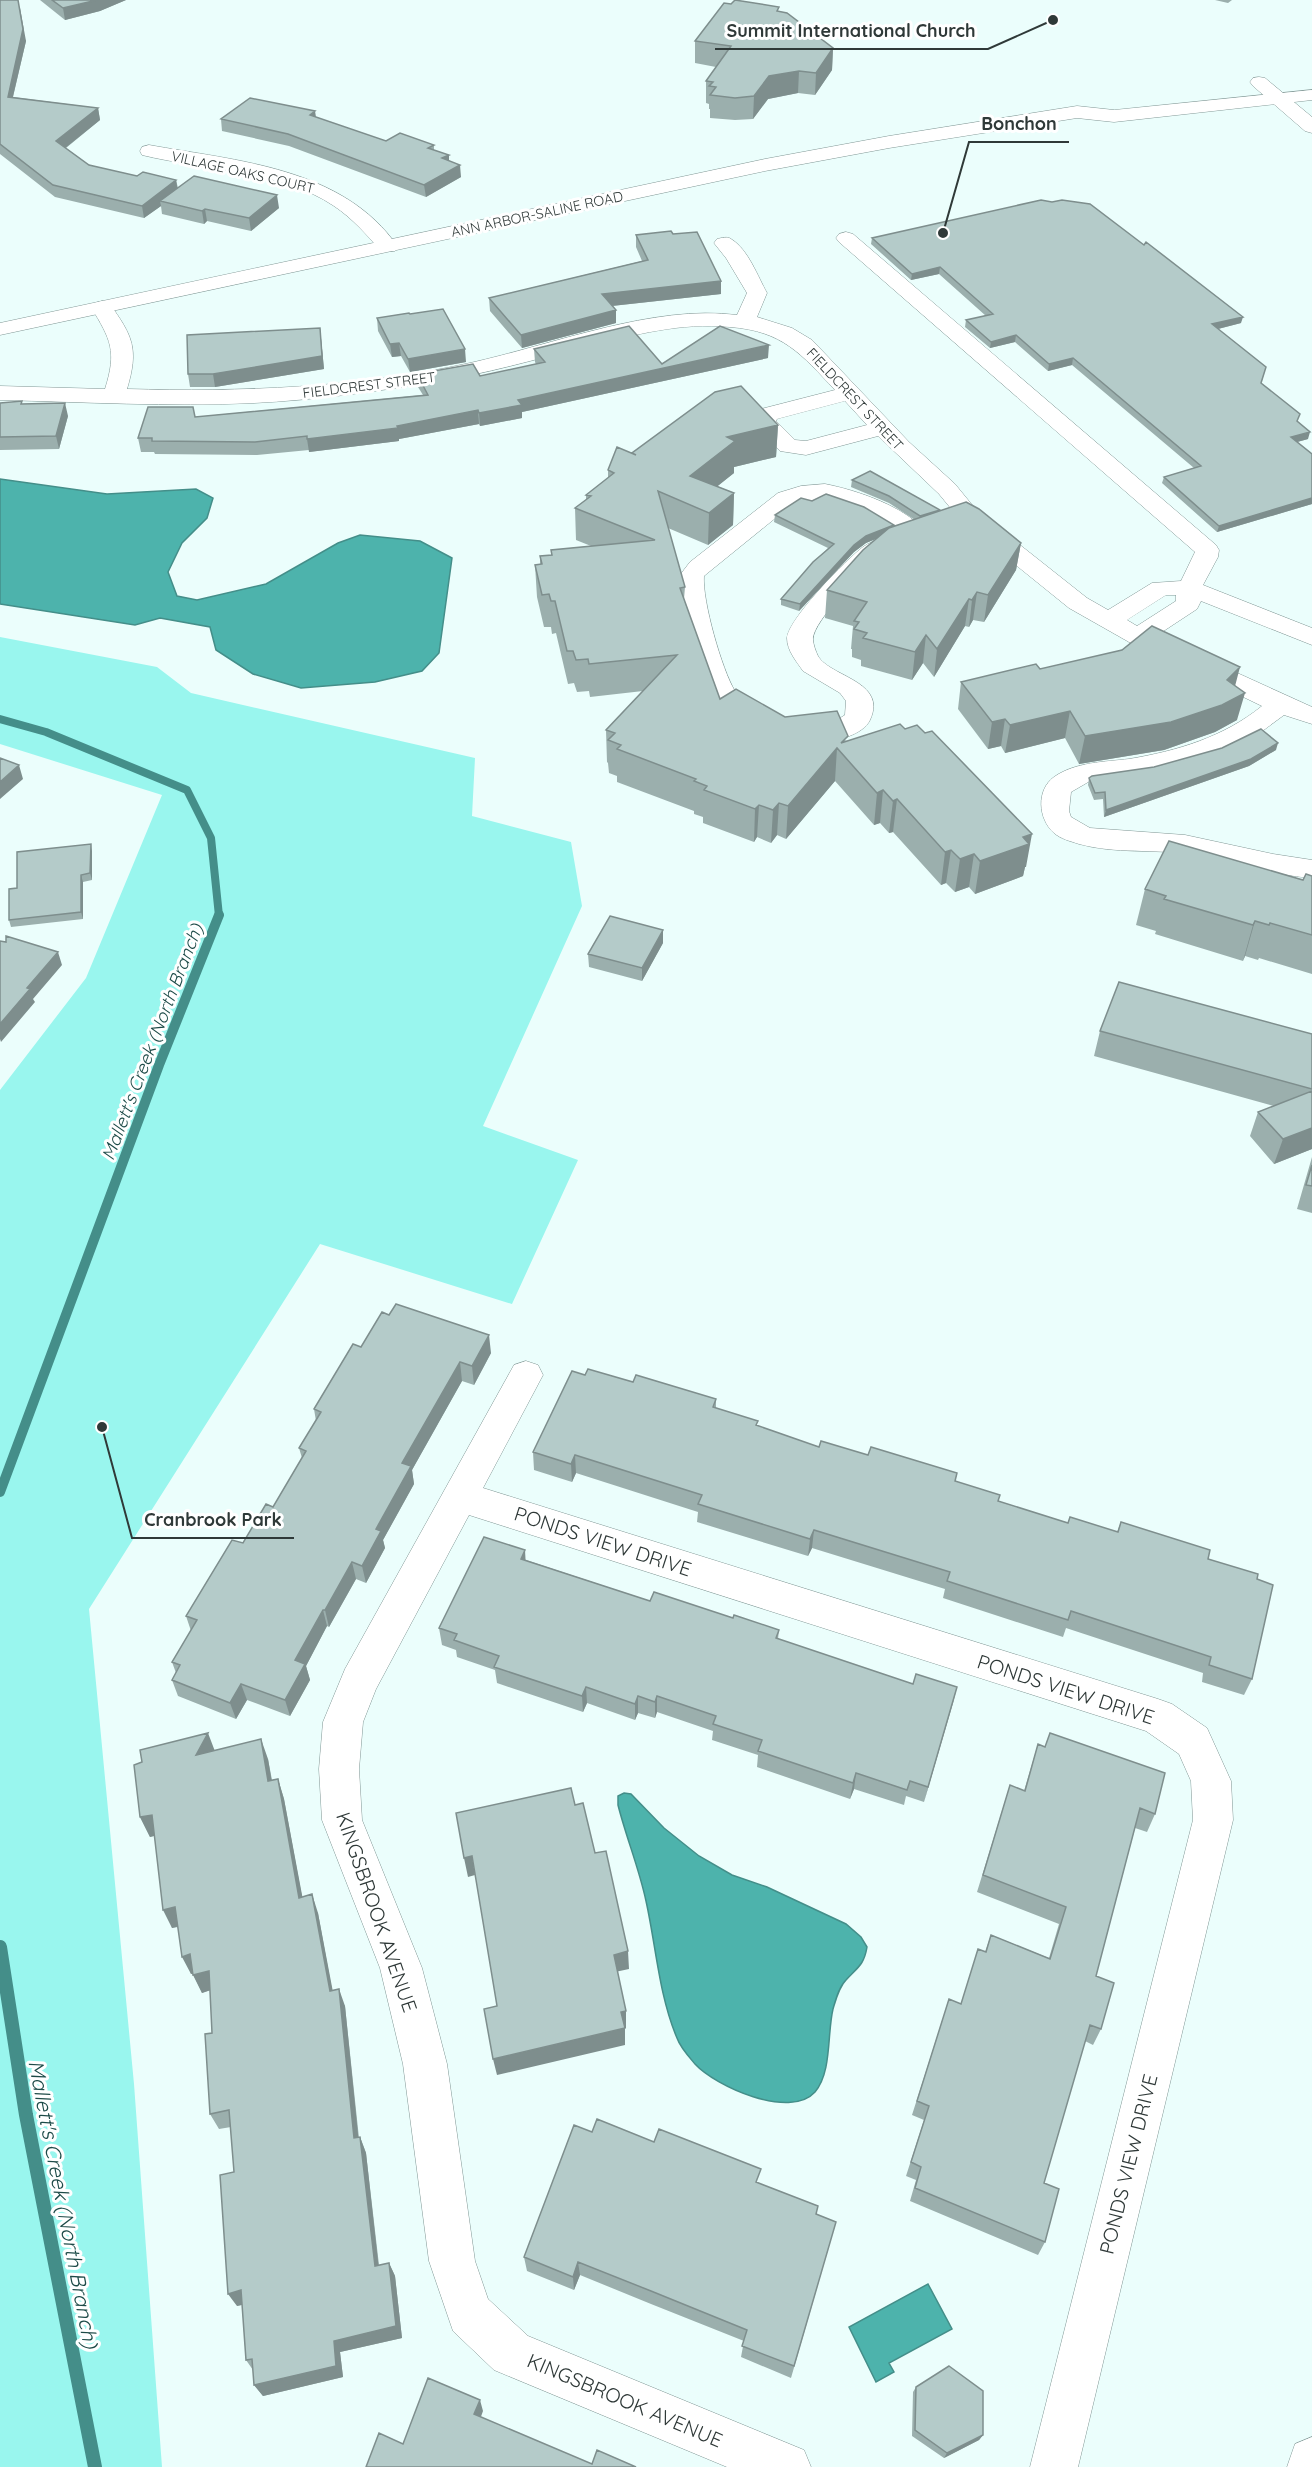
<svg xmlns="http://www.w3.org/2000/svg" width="1312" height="2467" font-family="Quicksand,sans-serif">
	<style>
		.green { fill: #99f6ee }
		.water { fill: #4db3ac; stroke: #448e89; stroke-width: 1.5 }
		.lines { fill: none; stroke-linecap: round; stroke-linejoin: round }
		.stream-far2 { stroke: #448e89; stroke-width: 8 }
		.stream-far1 { stroke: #448e89; stroke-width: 10 }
		.stream { stroke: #448e89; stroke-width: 14 }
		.minor-casing { stroke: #819795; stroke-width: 1 }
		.major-casing { stroke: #819795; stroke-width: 1 }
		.minor { fill: #fff; fill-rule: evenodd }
		.major { fill: #fff; fill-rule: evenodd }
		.wall { fill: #9bafad }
		.shaded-wall { fill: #7e8e8d }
		.building { fill: #b4cbc9; stroke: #7e8e8d; stroke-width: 1.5 }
		.labels { text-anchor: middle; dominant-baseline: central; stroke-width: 6; stroke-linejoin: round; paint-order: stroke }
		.far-street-label { font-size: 14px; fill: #2f3938; stroke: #fff }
		.water-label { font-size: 18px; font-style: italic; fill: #1d4b48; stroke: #fff }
		.near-street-label { font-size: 20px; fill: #2f3938; stroke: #fff }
		.near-water-label { font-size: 21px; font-style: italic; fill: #1d4b48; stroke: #fff }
		.leader { fill: none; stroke: #2f3938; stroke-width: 2 }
		.callout-dot { fill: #2f3938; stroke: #fff; stroke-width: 2 }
		.callout-label { font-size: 18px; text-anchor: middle; font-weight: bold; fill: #2f3938; stroke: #fff; stroke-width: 6; stroke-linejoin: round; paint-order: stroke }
	</style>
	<rect width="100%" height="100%" fill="#ebfefc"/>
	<path class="green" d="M0,637l157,30 34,26 284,65 -3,58 99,26 11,64 -99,220 95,34 -66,144 -192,-60 -231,365 45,475 28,383h-162v-1377l86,-112 76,-183 -162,-51z"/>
	<path class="water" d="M0,479l107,15 89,-5 17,9 -6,20 -25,25 -14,29 9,24 20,4 69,-16 72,-41 22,-8 60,6 32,17 -13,95 -17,18 -47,11 -74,6 -48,-14 -37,-24 -6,-23 -50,-9 -25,7 -135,-21z
		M624,1793l7,1 33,34 35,28 33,19 35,12 79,37 15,13 6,10c-3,18 -9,20 -21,33 -7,7 -10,19 -13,29 -6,25 -1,63 -18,83 -25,28 -100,-6 -120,-28 -6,-7 -15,-17 -18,-26 -18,-42 -21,-92 -31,-137 -7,-33 -20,-64 -28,-96v-9z
		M928,2284l24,45 -63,34 5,9 -18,10 -27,-55z"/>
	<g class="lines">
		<path class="stream-far2" d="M0,719l46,13 141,58 24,48 8,78"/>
		<path class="stream-far1" d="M0,1492l159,-427 60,-150"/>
		<path class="stream" d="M0,1947l26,168 69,352"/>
		<g class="minor-casing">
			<path id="minor" d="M1259,77l6,1 47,39v16l-7,-2 -52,-45 -3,-4 3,-4z
				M149,145c88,16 194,22 249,102l-3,4h-14c-14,-16 -29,-33 -47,-45 -53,-36 -131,-36 -192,-51l-2,-4 2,-4z
				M846,232l7,2 363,311 3,5 -1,7 -15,28 109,43v17l-111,-44 -4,8 -41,27 156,71v17l-28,-9 -27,20 -37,18 -68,19 -62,9 -19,11 -2,19 2,6 19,11 95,7 88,19 39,6v18c-41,-3 -80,-18 -120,-24 -38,-5 -77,0 -113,-10 -9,-3 -18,-5 -25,-11 -16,-14 -18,-43 0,-56 21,-15 51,-15 75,-18 48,-8 95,-22 133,-53l-133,-64 -60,-34 -94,-76 -4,-5 3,-4 -12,-1 -23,-28 -61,-58 -72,19 -26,-4 -27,-29 8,-13 74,-19c-34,-36 -52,-59 -105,-63 -49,-5 -95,8 -142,19 -52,13 -102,28 -155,36 -59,10 -119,18 -179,21 -85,4 -170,-1 -254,-3v-14l105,3c12,-38 6,-49 -14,-82l4,-4 7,-2 7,2c24,33 30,46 18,86 114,3 231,-1 343,-26 82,-18 184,-59 267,-48l10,-22 -21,-35 -12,-15 3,-4c5,-1 10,-3 14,0 17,10 27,38 36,54l-10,24 35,11 20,12 97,102 46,42 27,33 -3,4 12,1 96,76 21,12 44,-27 29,-2 14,-29 -356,-310 -3,-4 3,-4zM845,401l22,24 -61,16 -11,-1 -19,-19 1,-2zM1166,595h10v6l-39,25 -10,-6z
				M825,484c31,6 83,23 102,50l-4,5c-13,5 -30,9 -42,17 -15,11 -68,65 -68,83 0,5 3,13 5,17 12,21 70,25 52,64 -7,15 -33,20 -47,24 -19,5 -41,0 -58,-8 -70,-32 -69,-82 -86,-149l1,-12 10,-13 88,-69 23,-7zM825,498l39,14 34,20c-11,5 -25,8 -35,15 -16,12 -75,72 -76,91 0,13 10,24 16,33l37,22 6,8 -1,14c-32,22 -54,15 -85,-3 -9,-6 -19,-12 -25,-21 -13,-21 -33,-91 -31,-115l90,-73z
				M526,1361l12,4 5,10 -60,113 675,211 14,5 35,24 24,53 2,39 -155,647h-48l163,-647 -2,-39 -12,-27 -33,-23 -677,-216 -93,174 -13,33 -4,47 3,51 60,148 25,96 28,197 13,38 40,37 276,114 7,17h-84l-233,-97 -41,-39 -24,-70 -26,-197 -23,-96 -58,-148 -3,-51 4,-47 22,-53 169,-304z
				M1312,2437v30h-25l8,-23z"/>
		</g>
		<g class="major-casing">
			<path id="major" d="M1312,90v10l-198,22 -37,-4 -188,30 -124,23 -765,164v-12l765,-164 124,-23 188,-30 37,4z"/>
		</g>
		<use href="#minor" class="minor"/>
		<use href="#major" class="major"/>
	</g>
	<path class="wall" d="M0,0l26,41 -13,56 85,11 2,12 -34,28 23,17 48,11 39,4 2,8 101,20 -28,23 -44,-10 -3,3 -42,-10 -1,-8 -17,12 -89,-21 -55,-43z
		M40,0h86l-26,11 -35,9z
		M1215,0h17l-4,3z
		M779,11l54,37 -1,22 -17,25 -17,-2 -30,6 -15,20 -18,1 -25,-2v-9h-1v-5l-3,-1v-22l10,-14 -21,-4v-22z
		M316,118l70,23 48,4v5l15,5v6l12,16 -35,20 -137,-51 -67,-15 -1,-12z
		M673,234l48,47v13l-109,12 4,4v13l-94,25 -32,-37 -1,-13 153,-37 -6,-14v-12z
		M872,238l369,85 -23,6 48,38 -5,17 36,38 11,17 -11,3 15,12v50l-95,28 -55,-49 2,-6 30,-9 -122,-103 -24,6 -33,-29 -25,6 -25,-21 1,-7 20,-4 -47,-42 -28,6 -40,-36z
		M410,314l56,48 -56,10 -9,-16 -9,1 -14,-26 -1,-13z
		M320,328l4,41 -109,18h-25l-2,-13z
		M534,349l128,15 106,-6 -246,54v6l-42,8 -1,-2 -80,15v2l-90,11v-2l-52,5 -102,-1 -1,-2h-13l-3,-14 57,-21 228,-22 -5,-8 -1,-13 63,2 56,-12 -1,-2z
		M0,403l22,1 46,12 -9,33 -59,1z
		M778,425l-2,32 -42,10v6l-17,13 17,7 -1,32 -25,20 -40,-17 17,59 -1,12 36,100 65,18 62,24 179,126h-1l-2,9 -48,18 -6,-7 -14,5 -9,-9 -5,2 -48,-53 -4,1 -9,-10 -6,2 -39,-44 -49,58 -9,-4 -6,8 -14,-6 -3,5 -51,-19v-6l-9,-3v-3l-77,-29v-6l-8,-3 -1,-10 -1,-1 -1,-32 37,-39 -53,6 -1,-6 -12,1 -3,-9 -6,1 -12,-51 -4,1 -1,-7h-7l-7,-30 -2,-32 5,-1v-8l11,-1v-5l40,-4 -15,-6 -1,-32 11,-8v-5l22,-17v-8l24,-17z
		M852,480l88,30v1l81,32 -5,27 -32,52 -11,-2 -4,7 -4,-1 -31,51 -11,-14 -11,17 -51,-14v-6l-9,-3v-8h-1l2,-23 -28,-8 2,-28 51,-52 -12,5 -12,9 -55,59 -18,-6v-6l47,-51 -54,-26 1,-7 119,10 -1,2 22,-7 -26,-17 -38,-16z
		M1040,669l195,17 2,34 -22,12 -51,18 -85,14 -14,-26 -60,15 -4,-7 -13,3 -30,-40 3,-27z
		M1276,750l-27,16 -145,51 -1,-18 -9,1 -6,-15 1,-7z
		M92,851v29l-9,2v37l-72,8 -2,-7 8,-32z
		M1312,876v98l-53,-16 -1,2 -13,-4 -2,5 -88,-27 1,-3 -20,-6 9,-36 158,-9z
		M663,943l-21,38 -53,-14 -1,-13z
		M1100,1031l212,3v115l-38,15 -24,-28 8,-24 16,-6 -180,-50z
		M1312,1157v56l-15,-4z
		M361,1347l130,6 -17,32 -12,-4 -50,89 2,14 -31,56 2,8 -19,35 -10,-4 -27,48 -2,-1 -21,40 4,14 -20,36 -43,-16 -11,19 -58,-23 -6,-16 4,-7 -4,-11 19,-31 -5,-15 57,-73 30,-36 29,-49 -3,-10 17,-27 -2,-12z
		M585,1375l48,7 83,17v9l41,18 62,21 49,8 89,18 -2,9 43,19 70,22 49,9 4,-10 136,57 -5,100 -8,16 -42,-13 1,-9 -137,-45 -3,9 -120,-39 2,-9 -133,-41 -4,8 -111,-34 1,-10 -122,-39 -4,9 -38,-12 -1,-18z
		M526,1560l124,41 83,17 46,12 -1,9 135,45 44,3 -33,115 -18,-6 -2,9 -50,-16 -4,10 -93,-32 1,-12 -46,-15 1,-9 -56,-19 -2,6 -17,-5 -3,7 -48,-17 -4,9 -86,-29 -2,-13 -38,-13 -1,-7 -14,-5 -3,-17z
		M1050,1733l105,81 -8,18 -12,-4 -39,148 5,53 -8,16 -8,-4 -41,142 1,59 -7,13 -128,-54 6,-21 -10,-4 18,-56 -12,-5 37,-116 12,5 17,-55 7,3 6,-17 58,23 10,-34 -82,-32 33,-107 14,6 14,-47 7,3z
		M215,1750l53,9 4,21 6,-1 6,20 18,98 16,16 14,77 13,16 14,132 1,-1 6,16 13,112 10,-2 6,13 7,62 -62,14 3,25 -80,19 -9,-11 -1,-15 -7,-10 -4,-55 -5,1 -3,-134 -3,-45 -12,2 -9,-15 2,-81 -2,-43 -8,3 -9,-19h-2l-13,-47 -6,1 -18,-92 -4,1 -10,-20z
		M759,2183l57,31 20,8 -45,156 -50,-21 3,-16 -93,-37 -71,-29 -6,15 -47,-19 -3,-14z
		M916,2387l67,48 -4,5 -35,18 -32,-22 1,-44z"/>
	<path class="shaded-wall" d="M97,0h29l-26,11 -35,9 -2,-12z
		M20,8l6,33 -16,68 -2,-12z
		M833,48l-1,22 -17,25 1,-22z
		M799,71l-1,22 -30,6 -15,20 1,-23 15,-20z
		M98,108l2,12 -41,33 -3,-12z
		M315,111l2,12 -7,-8z
		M449,155v12l-7,-9z
		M460,165l1,12 -35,20 -2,-12z
		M176,180l2,12 -18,9 1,5 -17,12 -2,-12z
		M277,195l2,13 -28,23 -2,-13z
		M205,209l2,12 -3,3 -2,-13z
		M940,267l-1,7 -28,6 1,-6z
		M721,281v13l-119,13v-13z
		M616,310v13l-94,25 -1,-13z
		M1243,317l-2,6 -31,8 2,-7z
		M320,328l4,41 -109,18 -2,-13z
		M1016,335l-1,7 -25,6 1,-6z
		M399,343l2,13 -9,1 -2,-13z
		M769,345l-1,13 -246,54v6l-42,8 -1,-13 39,-13z
		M465,349l1,13 -56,10 -2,-13z
		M1073,358l-1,7 -24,6 1,-7z
		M65,403l3,13 -9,33 -3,-13z
		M478,410l1,14 -80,15v2l-90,11 -2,-13 90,-13z
		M778,425l-2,32 -42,10v6l-41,33 -3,-30 37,-39z
		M1310,432l-2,7 -18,5 1,-7z
		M734,493l-1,32 -25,20 1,-32z
		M1312,498v6l-95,28 2,-6z
		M940,510v6l-21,7 1,-7z
		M894,525l-1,7 -27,11 -12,9 -55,59 1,-7 54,-59 12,-9z
		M1021,543l-5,27 -32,52 4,-27z
		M977,592l-4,28 -4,7 3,-27z
		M969,599l-4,27 -31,51 3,-28z
		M926,635l-3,28 -11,17 3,-28z
		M1240,667l-7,27 12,-1 -8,27 -22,12 -51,18 -85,14 6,-28 142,-56z
		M1070,711l-5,27 -60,15 5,-28z
		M1005,719l-4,27 -13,3 4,-27z
		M1278,743l-2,7 -27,16 -145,51 2,-7z
		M837,748l-2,33 -49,58 2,-33z
		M19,765l4,14 -23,20v-17z
		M883,790l-3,33 -6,2 3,-32z
		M897,799l-4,33 -4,1 4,-32z
		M779,803l-2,32 -6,8 2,-33z
		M759,805l-2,32 -3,5 1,-33z
		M1032,834l-6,33h-1l-2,9 -48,18 5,-33 43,-24z
		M91,844l1,7v29l-2,-7z
		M951,850l-5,33 -5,2 4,-33z
		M974,854l-5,33 -14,5 5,-33z
		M81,875l2,7v37l-2,-7z
		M1255,921l-10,35 -2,5 10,-36z
		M663,930v13l-21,38v-13z
		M58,952l4,13 -29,34 2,3 -34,40 -1,-3v-15l27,-36z
		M1312,1128v21l-38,15 9,-25z
		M489,1335l2,18 -17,32 -2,-19z
		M460,1362l2,19 -50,89 2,14 -31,56 2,8 -19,35 -4,-17 40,-103z
		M575,1455l1,18 -4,9 -1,-18z
		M814,1530l-2,18 -4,8 2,-17z
		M525,1550l1,18 -5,-9z
		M352,1562l4,17 -27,48 -4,-17z
		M323,1610l4,16 -21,40 4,14 -20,36 -5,-16 10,-40z
		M241,1684l6,16 -11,19 -6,-16z
		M586,1687l1,16 -4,9 -1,-16z
		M957,1687l-4,16 -29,99 4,-15z
		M638,1696v17l-3,7v-16z
		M657,1696v16l-2,6v-16z
		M208,1733l8,21 -20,1z
		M261,1739l7,20 7,42 -7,-20z
		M856,1773l-2,16 -4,10 3,-16z
		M278,1779l6,20 22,117 -7,-18z
		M152,1815l9,19 -11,3 -10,-20z
		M472,1856l3,19 -7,2 -4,-19z
		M312,1894l6,19 18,95 -6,-17z
		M175,1907l9,18 -12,3 -9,-18z
		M628,1951l1,18 -14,3 -1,-17z
		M190,1954l9,18 -8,2 -9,-17z
		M209,1971l8,17 -15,5 -9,-18z
		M339,1989l6,17 15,148 -6,-16z
		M626,2011v17l-4,1 -1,-17z
		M625,2028v17l-128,30 -4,-16z
		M360,2137l6,16 14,126 -5,-13z
		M578,2262l2,13 -6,15 -1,-13z
		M389,2263l6,13 7,62 -62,14 3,25 -80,19 -9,-11 80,-44z
		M241,2290l8,13 -12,3 -9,-12z
		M480,2400l3,11 -5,14 -4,-11z
		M983,2435l-4,5 -35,18 3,-5z"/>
	<path class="building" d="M0,0h18l5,29 -15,68 90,11 -42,33 33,24 48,11 6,-4 33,8 -34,26 -89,-21 -53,-41z
		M52,0h45l-34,8z
		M735,0l44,7 -2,4 10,2 46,35 -17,25 -17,-2 -30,5 -15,20 -19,2 -25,-3 6,-8 -7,-1 4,-4 -7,-1 25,-35 -36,-5 29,-38 7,1z
		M250,98l65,13 -5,4 76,26 14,-8 34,12 -6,3 21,7 -7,3 18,7 -36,20 -136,-51 -67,-15z
		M194,176l83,19 -28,23 -44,-9 -3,2 -42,-10z
		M1041,200l11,2 10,-2 28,4 54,41 2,-3 97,75 -31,7 54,43 -5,16 39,31 -3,7 13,11 -19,5 21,17v44l-93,28 -55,-49 37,-11 -128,-108 -24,6 -33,-29 -25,7 -25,-22 27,-6 -53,-47 -28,7 -40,-36z
		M671,231l2,3 24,-2 24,49 -119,13 14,16 -95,25 -32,-37 159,-38 -12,-25z
		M443,309l22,40 -57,10 -9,-16 -9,1 -13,-26 32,-5 1,1z
		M629,326l33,38 58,-38 49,19 -251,55 4,5 -43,8 -1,-3 -81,16 1,2 -91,11v-3l-52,6 -103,-1v-3h-14l10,-31h45l2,10 233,-22 -11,-21 56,-10 7,12 65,-14 -11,-13z
		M320,328l2,28 -109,18h-25l-1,-39z
		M741,386l37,39 -51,12 8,4 -45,35 44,17 -25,20 -51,-22 27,96 -5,1 40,111 16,-10 49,28 52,-6 11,25 -7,7 59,-19 5,5 12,-4 8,8 7,-2 100,103 -9,3 6,7 -49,17 -6,-7 -14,5 -9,-9 -6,2 -48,-53 -4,2 -10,-11 -6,3 -40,-45 -49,58 -9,-3 -6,7 -14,-5 -4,4 -51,-19 3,-4 -13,-5 2,-2 -79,-30 4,-4 -13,-5 7,-7 -9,-3 71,-75 -88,9 -1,-5 -12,1 -3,-9h-6l-12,-50h-4l-2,-7 -7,1 -7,-30 7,-1 -2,-8 12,-1 -1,-5 104,-10 -80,-32 16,-12 -5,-1 28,-22 -6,-3 9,-23 19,8 -4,-2 83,-61z
		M22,401l-1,3 44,-1 -9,33 -56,1v-34z
		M870,471l70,39 -20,6 -31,-20 -37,-16z
		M826,494l38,13 30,18 -28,11 -12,9 -54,59 -19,-5 32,-37 21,-18 -59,-29 26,-17 11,3z
		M966,502l13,7 42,34 -33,52 -11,-3 -5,8 -3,-1 -32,50 -11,-14 -11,17 -52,-14 4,-5 -13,-4 5,-7 -5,-1 13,-19 -40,-12 36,-40 26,-22z
		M1152,626l88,41 -13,13 18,13 -23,12 -51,17 -86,14 -15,-25 -60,14 -5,-6 -13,3 -31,-40 75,-18 4,5 82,-19z
		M1261,729l17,14 -27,16 -145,51 -1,-18 -10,1 -6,-15 3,-2 62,-9 68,-19z
		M0,758l19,7 -19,17z
		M1169,841l134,39 3,-6 6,2v59l-42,-12 -1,2 -14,-4 -2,4 -89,-26 2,-3 -21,-7z
		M91,844l-1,29 -9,2v37l-72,8v-31l8,-1v-36z
		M610,916l53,14 -21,38 -54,-14z
		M6,936l52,16 -31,36 3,1 -30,35v-83l6,1z
		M1119,982l193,52v55l-212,-58z
		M1312,1091v37l-29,11 -25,-27z
		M1312,1165v21l-6,-1z
		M396,1304l93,31 -17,31 -12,-4 -58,101 9,3 -35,63 5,2 -19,35 -10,-4 -27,48h-2l-28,50 10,4 -20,36 -44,-16 -11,19 -58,-23 8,-15 -8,-3 25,-42 -11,-4 46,-76 11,3 23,-39 7,3 33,-56 -7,-3 22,-36 -7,-3 39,-65 8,3 21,-35 7,3z
		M588,1369l45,13 3,-7 80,24 -3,8 45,14 -2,4 63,22 2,-6 47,14 3,-8 86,26 -2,8 45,14 -2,6 70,22 2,-6 48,15 3,-10 89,28 -2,9 50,15 -1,5 16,6 -21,94 -43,-14 2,-8 -140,-46 -3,9 -121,-39 3,-9 -136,-42 -4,9 -112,-35 4,-9 -127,-40 -4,9 -38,-12 39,-81 13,4z
		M484,1537l41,13 -4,9 129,42 4,-9 79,26 1,-3 45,15 -3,8 137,46 3,-10 41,13 -29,100 -18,-6 -3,9 -51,-17 -3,10 -95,-32 4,-11 -49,-16 3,-8 -59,-20 -2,6 -17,-6 -3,8 -49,-17 -4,9 -88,-29 5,-11 -45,-16 3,-6 -18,-6z
		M208,1733l-12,22 65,-16 7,42 10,-2 21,119 13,-4 18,97 9,-2 15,149 6,-1 15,129 14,-3 7,63 -62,15 2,25 -82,19 -2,-26 -6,1 -5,-70 -13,4 -8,-119 14,-3 -5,-62 -19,4 -5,-80 7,-1 -3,-62 -16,4 -3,-21 -8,3 -7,-50 -12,3 -11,-95 -12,2 -6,-52 8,-3 -2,-12z
		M1050,1733l115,40 -10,41 -15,-6 -44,168 18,7 -13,46 -11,-4 -46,158 15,6 -14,53 -130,-54 6,-21 -10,-5 18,-56 -12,-5 32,-102 12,5 17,-55 8,3 5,-17 59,24 16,-52 -83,-32 27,-90 15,6 13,-47 7,3z
		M571,1788l4,17 8,-2 12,50 11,-2 22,100 -14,4 12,56 -5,1 4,16 -132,31 -9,-50 13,-3 -25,-150 -8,2 -8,-45z
		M597,2119l57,23 5,-13 102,40 -5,13 62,24 -2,8 20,8 -42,144 -52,-20 5,-16 -96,-39 -73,-29 -5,15 -49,-20 50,-132 18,7z
		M949,2366l34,25v44l-36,18 -32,-23 1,-43z
		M428,2378l52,22 -6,14 118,50 5,-14 39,17h-270l13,-34 24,11z"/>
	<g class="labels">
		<g class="far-street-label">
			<text transform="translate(243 172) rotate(13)">VILLAGE OAKS COURT</text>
			<text transform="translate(537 214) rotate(-12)">ANN ARBOR-SALINE ROAD</text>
			<text transform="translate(369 385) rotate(-7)">FIELDCREST STREET</text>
			<text transform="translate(855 399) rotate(47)">FIELDCREST STREET</text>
		</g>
		<g class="water-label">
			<text transform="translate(152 1042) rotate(-69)">Mallett's Creek (North Branch)</text>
		</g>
		<g class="near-street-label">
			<text transform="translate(603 1541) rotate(18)">PONDS VIEW DRIVE</text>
			<text transform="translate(1066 1689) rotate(18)">PONDS VIEW DRIVE</text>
			<text transform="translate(377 1912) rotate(71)">KINGSBROOK AVENUE</text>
			<text transform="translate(1128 2164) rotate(-76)">PONDS VIEW DRIVE</text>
			<text transform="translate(625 2400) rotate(23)">KINGSBROOK AVENUE</text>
		</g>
		<g class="near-water-label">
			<text transform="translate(64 2204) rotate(79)">Mallett's Creek (North Branch)</text>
		</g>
	</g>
	<path class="leader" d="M1053 20L988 49H715M943 233L969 142H1069M102 1427L132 1538H294"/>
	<g class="callout-dot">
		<circle cx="1053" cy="20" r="6"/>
		<circle cx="943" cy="233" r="6"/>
		<circle cx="102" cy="1427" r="6"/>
	</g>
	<g class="callout-label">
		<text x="851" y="37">Summit International Church</text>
		<text x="1019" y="130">Bonchon</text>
		<text x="213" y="1526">Cranbrook Park</text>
	</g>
</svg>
